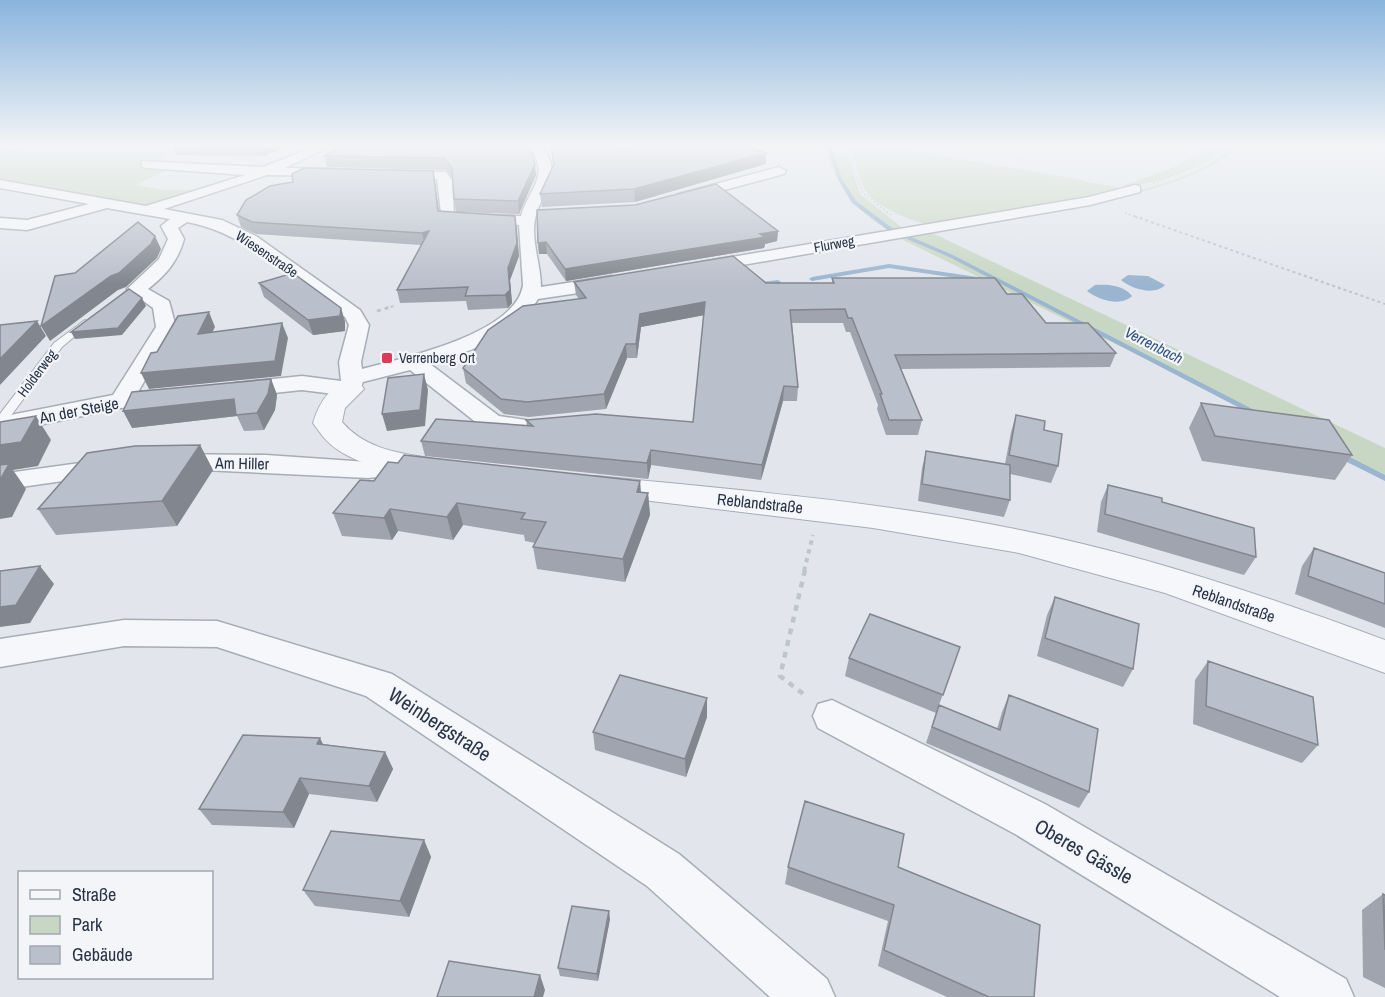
<svg xmlns="http://www.w3.org/2000/svg" width="1385" height="997" font-family="'Archivo Narrow',sans-serif">
	<style>
		.green { fill: #c8d7c3 }
		.water { fill: #9ab5d0 }
		.lines { fill: none; stroke-linecap: round; stroke-linejoin: round }
		.stream { fill: #9ab5d0; fill-rule: evenodd }
		.service-casing { stroke: #a6adb7; stroke-width: 2 }
		.minor-casing { stroke: #a6adb7; stroke-width: 3 }
		.tertiary-casing { stroke: #a6adb7; stroke-width: 2 }
		.path-far4 { stroke: #c0c4cb; stroke-width: 1.5; stroke-dasharray: 2 2; stroke-linecap: butt }
		.path-far3 { stroke: #c0c4cb; stroke-width: 2; stroke-dasharray: 3 3; stroke-linecap: butt }
		.path-far2 { stroke: #c0c4cb; stroke-width: 3; stroke-dasharray: 4 4; stroke-linecap: butt }
		.path-far1 { stroke: #c0c4cb; stroke-width: 4; stroke-dasharray: 4.5 4.5; stroke-linecap: butt }
		.path { stroke: #c0c4cb; stroke-width: 4.5; stroke-dasharray: 6 6; stroke-linecap: butt }
		.service { fill: #f6f7fa; fill-rule: evenodd }
		.minor { fill: #f6f7fa; fill-rule: evenodd }
		.tertiary { fill: #f6f7fa; fill-rule: evenodd }
		.wall { fill: #9fa4af }
		.shaded-wall { fill: #82868e }
		.building { fill: #b9bfcb; stroke: #82868e; stroke-width: 1.5 }
		.poi-dot { fill: #dd3b56; stroke: #f3f5f9; stroke-width: 2 }
		.labels { text-anchor: middle; dominant-baseline: central; stroke-width: 4.5; stroke-linejoin: round; paint-order: stroke }
		.far-street-label { font-size: 14px; fill: #283446; stroke: #f3f5f9 }
		.far-poi-label { font-size: 14px; fill: #283446; stroke: #f3f5f9; text-anchor: start }
		.far-water-label { font-size: 15px; font-style: italic; fill: #2d537f; stroke: #f3f5f9 }
		.street-label { font-size: 16px; fill: #283446; stroke: #f3f5f9 }
		.near-street-label { font-size: 20px; fill: #283446; stroke: #f3f5f9 }
	</style>
	<rect width="100%" height="100%" fill="#e2e6ec"/>
	<path class="green" d="M850,146h25l241,41 7,3 -33,9 -155,27c-17,-2 -56,-18 -67,-32 -10,-12 -11,-34 -18,-48z
		M1214,146h12c-19,19 -77,42 -104,40l48,-17z
		M1233,146h7c-32,31 -95,45 -137,57l-3,-3c43,-11 101,-22 133,-54z
		M0,149l42,4 139,-2 -42,14 33,3 -37,17 29,5h43l-48,14 -17,2 -142,-25z
		M847,154l13,40 45,36 -14,2c-35,-22 -49,-37 -64,-77z
		M928,231l457,217v28l-490,-240z"/>
	<path class="water" d="M1128,275l20,1 17,9c-10,11 -34,4 -44,-5z
		M1095,285c12,-1 29,0 37,11 -11,11 -34,4 -45,-5z"/>
	<g class="lines">
		<path class="stream" d="M827,146h4l11,33 14,22 36,27v2h-4l-36,-27 -14,-24z
			M909,236l44,19 311,160 -4,2h-3l-308,-160 -42,-18 -1,-1z
			M889,264l95,14 3,2 -3,2 -95,-14 -77,13 -3,-2 3,-2z
			M778,280l3,2 -1,1 -25,4 -3,-2 3,-2z
			M1340,452l45,23v6l-48,-24 -1,-2z"/>
		<g class="service-casing">
			<path id="service" d="M85,320l5,3 -2,2 -26,22 -58,78 -4,1v-12l54,-71z"/>
		</g>
		<g class="minor-casing">
			<path id="minor" d="M316,146h15l-46,22 49,1 7,4 -2,3 -72,-1 -103,34 58,11 34,16 104,74 9,15 -8,37 1,7c41,-11 154,-35 161,-84l-4,-60 -77,-4 -5,-42 -42,-1 -7,-4 2,-3 56,1 6,8 2,34 67,2c9,-29 29,-39 9,-70h12c26,36 -8,48 -8,84 0,19 7,38 7,57l71,-11 9,6 -9,6 -74,11c-22,38 -68,52 -108,65l69,52 40,6 4,5 -4,5 -9,3 -47,-7 -73,-58 -47,12 -5,12 -8,2 -48,-6 -67,7 -8,-2 -4,-5 4,-5 8,-2 67,-7 39,5 -2,-19 10,-37 -4,-8c-49,-35 -98,-84 -158,-95l-9,6 6,11c-6,22 -18,36 -36,50l21,12 7,26 -38,65 28,-2 8,2 4,5 -4,5 -53,6 -121,25v-16l113,-22 43,-68 -3,-19 -26,-19 32,-30 9,-20 -7,-13 9,-7 -63,-11 -80,22 -27,-2v-10l27,2 62,-16 -89,-16v-8l146,26 99,-31 -98,-7 -5,-1v-6l121,6z
				M779,167l7,4 -2,3 -101,27 -7,-4 2,-3z
				M1135,185l5,1v6l-50,13 -388,67 -9,-5 9,-5 387,-65z
				M170,454l96,1 102,7 46,-4 10,2 3,6 -3,6 -56,6 -207,-10 -4,-6 4,-6z
				M109,459l10,2 4,6 -4,6 -119,17v-16z
				M124,620l93,1 175,53 287,180 148,125 8,18h-65l-123,-111 -281,-190 -149,-49 -93,-1 -124,21v-28z
				M832,700l213,104 301,175 8,18h-74l-265,-163 -197,-106 -5,-12 5,-12z"/>
		</g>
		<g class="tertiary-casing">
			<path id="tertiary" d="M350,381l10,2 4,6 -19,19 -3,14c29,34 73,31 112,41l5,7 -5,7c-29,7 -91,-10 -116,-27 -11,-7 -18,-17 -25,-27 6,-20 16,-37 37,-42z
				M596,476c141,14 284,25 424,54 125,25 246,66 365,110v33l-220,-80 -146,-40 -146,-25 -288,-35 -5,-7 5,-7z"/>
		</g>
		<path class="path-far4" d="M845,146l18,47 28,22
			M880,146l204,35
			M1153,183l50,-19 26,-18
			M1125,213l13,5"/>
		<path class="path-far3" d="M1134,216l251,88
			M385,309l9,-3"/>
		<path class="path-far2" d="M377,311l13,-4"/>
		<path class="path-far1" d="M804,571l9,-36"/>
		<path class="path" d="M805,570l-25,106 26,20"/>
		<use href="#service" class="service"/>
		<use href="#minor" class="minor"/>
		<use href="#tertiary" class="tertiary"/>
	</g>
	<path class="wall" d="M173,146h114l-23,10 -88,-1z
		M529,146l7,29 -17,39 -63,-2 -2,-13 -1,-21 -7,-8 -119,-3 -3,-11z
		M551,146l77,4 1,-1 -1,-1 -15,-2h130l23,18 -131,38 -93,5 -2,-13 13,-28z
		M433,171l6,40 78,16 2,29 -9,24 2,23 -4,5 -40,2 -2,-9 -66,2 -3,-13 24,-45 -165,-11 -15,-7 -4,-12z
		M778,231l-1,10 -12,3 -1,4 -198,33 -19,-27h-8l-1,-11z
		M832,278l175,16 39,29 70,30 -6,14 -210,2 22,51 -4,15h-32l-9,-26 1,-4 -28,-73h-4l-3,-9h-51l6,64 -1,14h-14l-22,79 -110,-15 -3,14 -223,-23 -4,-15 106,-15 -1,-6 167,2 11,-107 -63,12 -4,31h-10l-21,51 -77,8 -25,-3 -38,-31 -3,-15 116,-69 -3,-4 -2,-13 192,1h66z
		M259,283l82,25 4,14v9l-32,4 -49,-38z
		M271,379l6,16 -2,15 -11,20 -20,1 -7,-15 -105,12z
		M1201,403l151,52 -17,25 -133,-19 -13,-33z
		M1016,415l28,15 14,36 -7,17 -41,-9v26l-6,17 -86,-16 4,-33 4,-17 79,13 6,-32z
		M200,445l13,25 -36,56 -121,9 -18,-26z
		M374,481h266l1,11 7,1 2,22 -25,67 -88,-13 -4,-22 2,-4 -10,-2 -1,-6 -61,-10 -10,15 -55,-9 -6,9 -50,-4 -9,-23z
		M1108,485l54,17 94,55 -12,18 -147,-43 4,-30z
		M1314,548l71,25v55l-90,-34 7,-28z
		M1055,597l78,72 -10,18 -86,-31 10,-41z
		M960,647l-21,58 58,24 5,-17 7,-17 80,97 -10,16 -153,-65 10,-30 -91,-37 4,-18z
		M1208,661l110,84 -16,18 -109,-39 2,-44z
		M707,698v19l-21,60 -91,-27 -2,-18z
		M323,744l62,8 8,17 -16,33 -68,-8 -15,34 -82,-3 -13,-16z
		M424,840l7,17 -22,60 -94,-11 -12,-16z
		M788,867h110l136,130h-87l-69,-31 10,-45 -103,-37z
		M1383,894l2,1v93l-22,-11 -1,-67z
		M610,919l-12,62 -38,-5 -2,-8z"/>
	<path class="shaded-wall" d="M264,146h23l-23,10 -3,-9z
		M766,153v11l-131,38 -1,-13z
		M535,164l1,11 -17,39 -1,-13z
		M433,171l2,10 5,42 -2,-12z
		M515,216l4,40 -9,24 2,23 -4,5 -3,-13z
		M429,231l-4,14 -3,-12z
		M778,231l-1,10 -12,3 -1,4 -198,33 -1,-12z
		M155,236l6,13 -4,9 -31,29 -8,3 -68,51 -9,-15z
		M546,242l1,12h-8l-1,-11z
		M142,298l4,8 -24,29 -47,4 -4,-7z
		M705,302v13l-64,12 -4,31 -1,-14 4,-30z
		M341,308l4,14v9l-32,4 -5,-15z
		M209,312l6,15 -11,22 -6,-15z
		M37,321l9,15 -46,49v-26z
		M282,323l6,15 -7,38 -132,13 -8,-16z
		M626,344l1,14 -21,51 -2,-15z
		M424,374l4,16 -3,36 -38,5 -5,-17z
		M271,379l6,16 -2,15 -11,20 -7,-17z
		M784,386l-1,15 -22,79 1,-15z
		M234,399l3,17 -105,12 -9,-17z
		M36,416l15,24 -13,26 -25,4 13,19 -14,28 -12,2v-74z
		M200,445l13,25 -36,56 -15,-25z
		M651,450v15l-3,14 -1,-16z
		M640,481l1,22 -4,-11z
		M648,493l2,22 -25,67 -2,-23z
		M457,503l6,22 -10,15 -6,-23z
		M390,509l8,22 -6,9 -8,-22z
		M40,566l14,18 -24,39 -30,4v-20z
		M707,698v19l-21,60 -1,-18z
		M320,738l8,16 -11,-10z
		M385,752l8,17 -16,33 -8,-16z
		M300,778l9,16 -15,34 -11,-16z
		M424,840l7,17 -22,60 -9,-16z
		M609,911l1,8 -12,62 -1,-7z
		M540,975l5,15 -2,7h-9z"/>
	<path class="building" d="M173,146h91l-3,1z
		M342,146h187l6,18 -17,37 -64,-2 -2,-31 -8,-10 -120,-2z
		M551,146h46l31,4 6,-4h109l23,7 -132,36 -94,5 14,-30z
		M304,168l129,3 5,40 77,5 2,27 -9,25 2,22 -5,5 -40,1 3,-9 -71,3 32,-59 -7,2 -170,-11 -15,-7 9,-15 24,-14 23,-4 -1,-8z
		M716,184l62,47 -18,3 5,3 -200,32 -19,-27 -8,1 -1,-33 98,-5z
		M138,222l17,14 -4,8 -32,29 -8,3 -70,50 14,-50 20,-3z
		M733,256l33,27h68l-2,-5h163l12,16h15l24,29h42l28,30 -221,2 27,65h-33l-9,-26h2l-30,-76h-4l-3,-9 -55,1 8,77 -14,-1 -22,79 -111,-15 -4,13 -226,-22 15,-22 97,7 -7,-6 70,-6 97,8 12,-120 -65,12 -4,30h-10l-22,50 -77,8 -26,-3 -38,-31 25,-38 35,-24 63,-8 -12,-16z
		M293,273l48,35 -1,8 -32,4 -49,-37z
		M129,289l13,9 -24,30 -47,4z
		M209,312l-11,22 84,-11 -7,38 -134,12 10,-20 6,-1 21,-36z
		M37,321l-37,38v-34z
		M424,374l-4,36 -38,4 6,-36z
		M271,379l-3,15 -11,19 -21,2 -2,-16 -111,12 9,-19z
		M1201,403l128,17 23,35 -137,-19z
		M1016,415l29,6 -1,9 18,4 -4,32 -49,-11z
		M36,416l-15,26 -21,3v-23z
		M200,445l-38,56 -124,8 49,-56 48,-7z
		M926,451l84,14v35l-88,-16z
		M404,455l236,26 -3,11 11,1 -25,66 -90,-12 13,-25 -25,-3 4,-6 -68,-10 -10,14 -57,-8 -6,9 -51,-5 27,-33 14,1 14,-19 10,1z
		M9,464l-9,16v-15z
		M1108,485l54,13v4l92,26 2,29 -151,-43z
		M1314,548l71,25v31l-77,-28z
		M40,566l-24,39 -16,2v-36z
		M1055,597l84,27 -6,45 -88,-31z
		M870,614l90,33 -17,48 -94,-37z
		M1208,661l105,36 5,48 -112,-39z
		M620,675l87,23 -22,61 -92,-27z
		M1009,695l89,34 -9,63 -157,-65 7,-22 61,25z
		M243,735l77,3 -3,6 68,8 -16,34 -69,-8 -17,34 -84,-3z
		M805,801l99,33 -6,33 142,58 -6,72h-45l-105,-47 10,-45 -106,-38z
		M331,831l93,9 -24,61 -97,-11z
		M1383,894l2,1v55z
		M572,906l37,5 -12,63 -39,-6z
		M449,961l91,14 -6,22h-97z"/>
	<linearGradient id="sky" x2="0" y2="1"><stop stop-color="#89b4de"/><stop offset="0.51" stop-color="#f2f4f6"/><stop offset="1" stop-color="#f2f4f6" stop-opacity="0"/></linearGradient>
	<rect width="1385" height="285" fill="url(#sky)"/>
	<rect class="poi-dot" x="381" y="352" width="12" height="12" rx="3"/>
	<g class="labels">
		<g class="far-street-label">
			<text transform="translate(834 244) rotate(-10)">Flurweg</text>
			<text transform="translate(267 254) rotate(34)">Wiesenstraße</text>
			<text transform="translate(37 373) rotate(-53)">Holderweg</text>
		</g>
		<g class="far-poi-label">
			<text x="399" y="358">Verrenberg Ort</text>
		</g>
		<g class="far-water-label">
			<text transform="translate(1154 345) rotate(27)">Verrenbach</text>
		</g>
		<g class="street-label">
			<text transform="translate(79 410) rotate(-11)">An der Steige</text>
			<text transform="translate(242 463) rotate(1)">Am Hiller</text>
			<text transform="translate(760 503) rotate(6)">Reblandstraße</text>
			<text transform="translate(1234 603) rotate(19)">Reblandstraße</text>
		</g>
		<g class="near-street-label">
			<text transform="translate(440 724) rotate(33)">Weinbergstraße</text>
			<text transform="translate(1084 851) rotate(30)">Oberes Gässle</text>
		</g>
	</g>
	<rect x="18" y="871" width="195" height="108" fill="#f3f5f9" stroke="#a2a8b1" stroke-width="1.5"/>
	<rect x="30" y="890" width="30" height="9" fill="#f6f7fa" stroke="#a2a8b1" stroke-width="1.5"/>
	<text x="72" y="901" font-size="18" fill="#283446">Straße</text>
	<rect x="30" y="916" width="30" height="18" fill="#c8d7c3" stroke="#a2a8b1" stroke-width="1.5"/>
	<text x="72" y="931" font-size="18" fill="#283446">Park</text>
	<rect x="30" y="946" width="30" height="18" fill="#b9bfcb" stroke="#a2a8b1" stroke-width="1.5"/>
	<text x="72" y="961" font-size="18" fill="#283446">Gebäude</text>
</svg>
